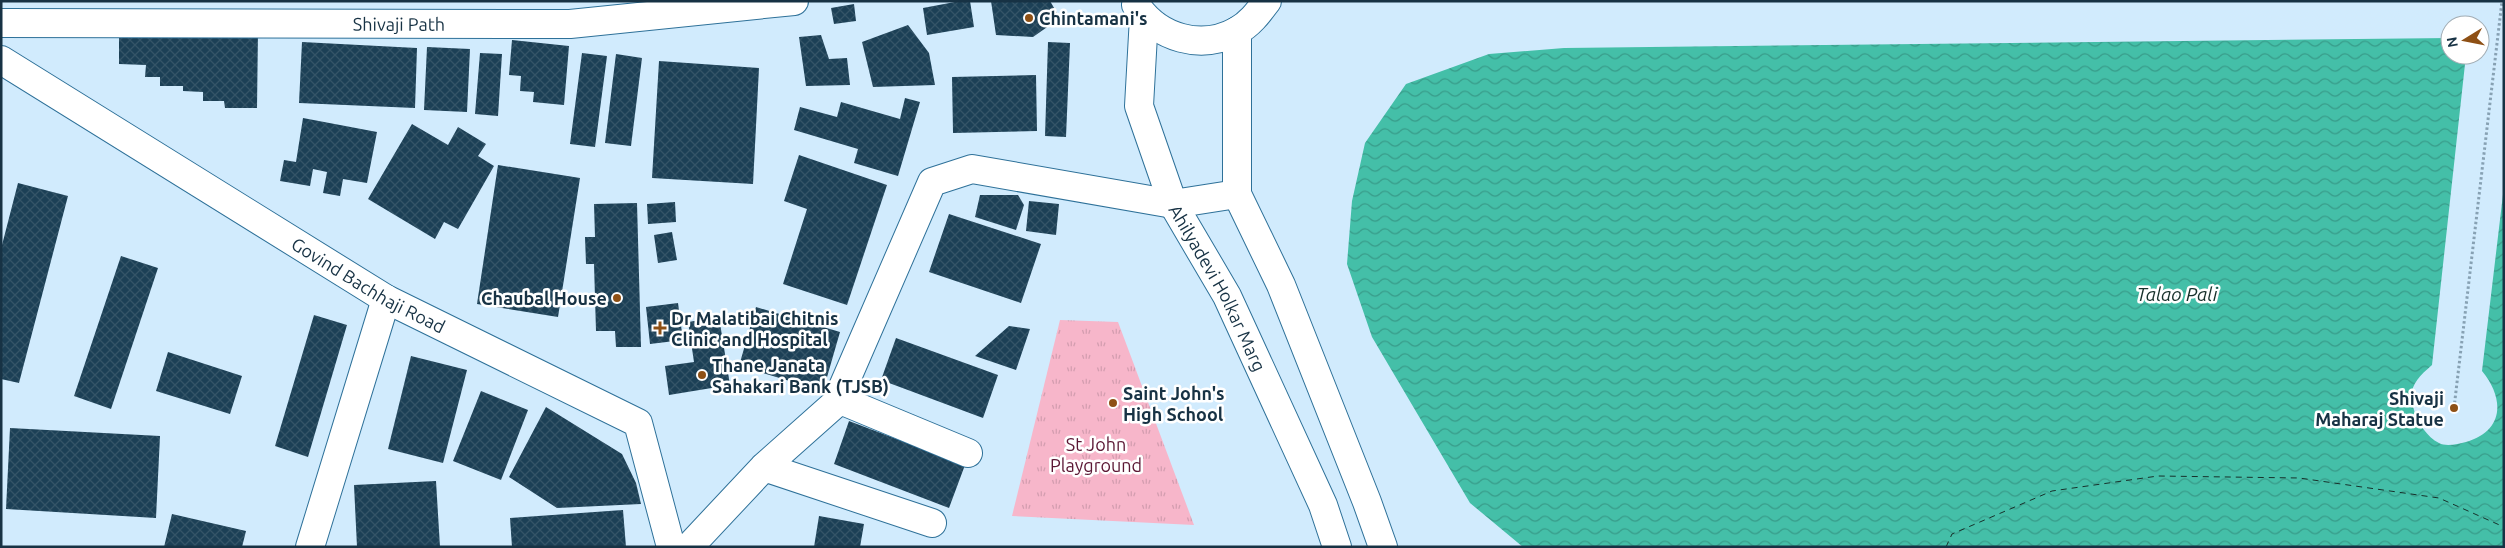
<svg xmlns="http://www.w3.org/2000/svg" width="2505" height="548" font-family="Ubuntu,sans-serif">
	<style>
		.grass { fill: url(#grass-tufts) }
		.water { fill: url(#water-waves) }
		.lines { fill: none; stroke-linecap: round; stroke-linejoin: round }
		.ferry { stroke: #17312b; stroke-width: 1; stroke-dasharray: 6 5; stroke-linecap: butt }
		.building { fill: url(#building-cross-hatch) }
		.street-casing { stroke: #2e7199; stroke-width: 30 }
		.secondary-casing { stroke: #2e7199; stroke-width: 30 }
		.path { stroke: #87a1b3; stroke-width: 3; stroke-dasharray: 2.5 2.5; stroke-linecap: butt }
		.street { stroke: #fff; stroke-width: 28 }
		.secondary { stroke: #fff; stroke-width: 28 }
		.poi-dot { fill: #8e5015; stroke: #fff; stroke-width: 2 }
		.labels { text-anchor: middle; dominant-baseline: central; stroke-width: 5; stroke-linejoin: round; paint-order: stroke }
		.poi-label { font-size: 18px; font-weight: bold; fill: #173244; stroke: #fff; text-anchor: start }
		.street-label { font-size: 18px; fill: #173244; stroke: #fff }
		.park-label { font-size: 18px; fill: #5b1734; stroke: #fff }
		.water-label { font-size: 19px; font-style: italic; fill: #17312b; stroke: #fff }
	</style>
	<defs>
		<pattern id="grass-tufts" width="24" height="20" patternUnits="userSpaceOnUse" patternTransform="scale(1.25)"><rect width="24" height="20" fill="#f7b6ca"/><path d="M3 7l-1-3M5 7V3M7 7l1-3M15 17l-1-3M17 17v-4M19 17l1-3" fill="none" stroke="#d39daf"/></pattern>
		<pattern id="water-waves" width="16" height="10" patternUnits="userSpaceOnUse" patternTransform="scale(1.25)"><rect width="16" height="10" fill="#44bfa8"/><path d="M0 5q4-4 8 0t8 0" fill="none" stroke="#389c8a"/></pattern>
		<pattern id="building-cross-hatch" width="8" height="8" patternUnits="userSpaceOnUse" patternTransform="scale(1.25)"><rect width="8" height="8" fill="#1c4056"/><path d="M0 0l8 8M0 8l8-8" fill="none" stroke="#345467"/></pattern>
	</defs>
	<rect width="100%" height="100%" fill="#d1ebfd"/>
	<path class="grass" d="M1060,320l58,2 76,203 -182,-9z"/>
	<path class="water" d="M2450,38v17h16l-34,310c-16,14 -25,23 -18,45 4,13 13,27 25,33 7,4 19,1 27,-1 38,-11 39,-43 16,-71l22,-185v361h-981l-53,-44 -98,-166 -25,-73 5,-63 13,-58 41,-59 83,-30 75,-6z"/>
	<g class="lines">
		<path class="ferry" d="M1946,547l6,-13 100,-43 106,-15 141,2 140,20 65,29"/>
	</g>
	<path class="building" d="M960,1h10l4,26 -47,8 -4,-27z
		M991,1h59l10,17 -27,19 -37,-2z
		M854,4l2,17 -22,3 -3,-16z
		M908,25l21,28 6,32 -62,2 -11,-45z
		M119,28l139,2 -1,78h-32l-1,-7h-21v-9l-20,-1v-5h-23v-9h-15l1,-12 -27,-1z
		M821,35l8,24 18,-1 3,27 -44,1 -7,-49z
		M512,40l57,6 -5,59 -31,-3 1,-10 -14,-1 1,-15 -12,-1z
		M302,42l115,6 -2,60 -116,-5z
		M1048,42l22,1 -4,94 -21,-1z
		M427,47l43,2 -3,63 -43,-2z
		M480,53l22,1 -4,62 -23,-2z
		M582,53l25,3 -12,91 -25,-3z
		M616,54l26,4 -11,88 -26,-3z
		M659,61l100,7 -6,116 -101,-6z
		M1036,75l1,56 -84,2 -1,-56z
		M905,98l15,4 -22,74 -44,-13 4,-14 -64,-19 6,-23 37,10 4,-15 59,17z
		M303,118l74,14 -10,51 -24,-4 -3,17 -17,-3 4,-21 -14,-3 -3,17 -30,-5 4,-21 12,2z
		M412,124l36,21 10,-18 28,17 -8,12 16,10 -36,63 -14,-7 -9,17 -67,-40z
		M799,155l88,30 -40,120 -64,-21 24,-75 -23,-8z
		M498,165l82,13 -22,139 -81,-13z
		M18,183l50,13 -49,187 -18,-4v-130z
		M980,195h38l6,10 -8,25 -41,-13z
		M1029,201l30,3 -3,31 -30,-4z
		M675,202l1,20 -28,2 -1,-20z
		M637,203l4,144h-25l-1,-16h-19l-2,-67h-8l-1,-27h10l-1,-33z
		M949,214l92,30 -20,59 -92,-31z
		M672,232l5,28 -19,3 -4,-28z
		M121,256l37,12 -47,141 -37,-13z
		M678,303l5,37 -33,4 -4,-37z
		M756,307l84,25 -17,59 -84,-25z
		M314,315l33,10 -39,132 -33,-11z
		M719,317l11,68 -61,10 -4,-29 29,-4 -6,-40z
		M1009,326l21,3 -14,41 -41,-14z
		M896,338l102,37 -15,43 -102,-38z
		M168,352l74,24 -12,38 -74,-23z
		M411,356l56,14 -24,93 -55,-14z
		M481,391l47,19 -27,70 -48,-19z
		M546,407l76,47 14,29 5,21 -84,4 -48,-31z
		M849,421l116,44 -16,43 -115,-44z
		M10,428l150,8 -4,82 -150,-9z
		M436,481l4,66h-83l-3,-62z
		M623,510l3,37h-114l-2,-29z
		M172,514l74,17 -4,16h-78z
		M819,516l45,8 -4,23h-46z"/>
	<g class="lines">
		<g class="street-casing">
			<path id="street" d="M838,399l130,54
				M764,467l168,56
				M310,547l76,-248
				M689,547l75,-80 72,-64 96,-221 40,-13 201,35 64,-10"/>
		</g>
		<g class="secondary-casing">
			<g id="secondary">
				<path d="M1136,5c22,33 65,46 101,26 13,-7 21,-18 30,-30"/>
				<path id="s1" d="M1144,17l-5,89 34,98 54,92 96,209 14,42"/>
				<path id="s2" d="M1,23l569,1 224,-23"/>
				<path d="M1237,31v163l44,91 86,217 16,45"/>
				<path id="s3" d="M1,60l385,239 252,124 33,124"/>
			</g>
		</g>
		<path class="path" d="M2454,408l48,-407"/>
		<use href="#street" class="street"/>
		<use href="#secondary" class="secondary"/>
	</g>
	<g class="poi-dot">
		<circle cx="1029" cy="18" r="5"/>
		<circle cx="617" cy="298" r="5"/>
		<path d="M657.5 320.5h5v5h5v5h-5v5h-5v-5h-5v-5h5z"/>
		<circle cx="702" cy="375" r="5"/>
		<circle cx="1113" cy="403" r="5"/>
		<circle cx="2454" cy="408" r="5"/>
	</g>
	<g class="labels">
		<g class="poi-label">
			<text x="1039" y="18">Chintamani's</text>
			<text x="607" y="298" text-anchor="end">Chaubal House</text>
			<text x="671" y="318">Dr Malatibai Chitnis<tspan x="671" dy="21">Clinic and Hospital</tspan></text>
			<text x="712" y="365">Thane Janata<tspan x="712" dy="21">Sahakari Bank (TJSB)</tspan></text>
			<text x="1123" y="393">Saint John's<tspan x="1123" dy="21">High School</tspan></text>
			<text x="2444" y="398" text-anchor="end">Shivaji<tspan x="2444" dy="21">Maharaj Statue</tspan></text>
		</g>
		<g class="street-label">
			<text stroke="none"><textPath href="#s2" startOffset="398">Shivaji Path</textPath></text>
			<text stroke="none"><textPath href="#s3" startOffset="431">Govind Bachhaji Road</textPath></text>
			<text stroke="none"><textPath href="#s1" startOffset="288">Ahilyadevi Holkar Marg</textPath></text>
		</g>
		<g class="park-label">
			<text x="1096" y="444">St John<tspan x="1096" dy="21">Playground</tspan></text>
		</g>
		<g class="water-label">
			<text x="2177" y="294">Talao Pali</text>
		</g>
	</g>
	<rect width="2505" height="548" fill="none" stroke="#173244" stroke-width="5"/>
	<g transform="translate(2465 40) rotate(260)"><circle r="24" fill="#ffffff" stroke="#a2adb4"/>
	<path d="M0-4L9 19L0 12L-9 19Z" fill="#8e5015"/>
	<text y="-8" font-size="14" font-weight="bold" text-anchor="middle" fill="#173244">N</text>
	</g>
</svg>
